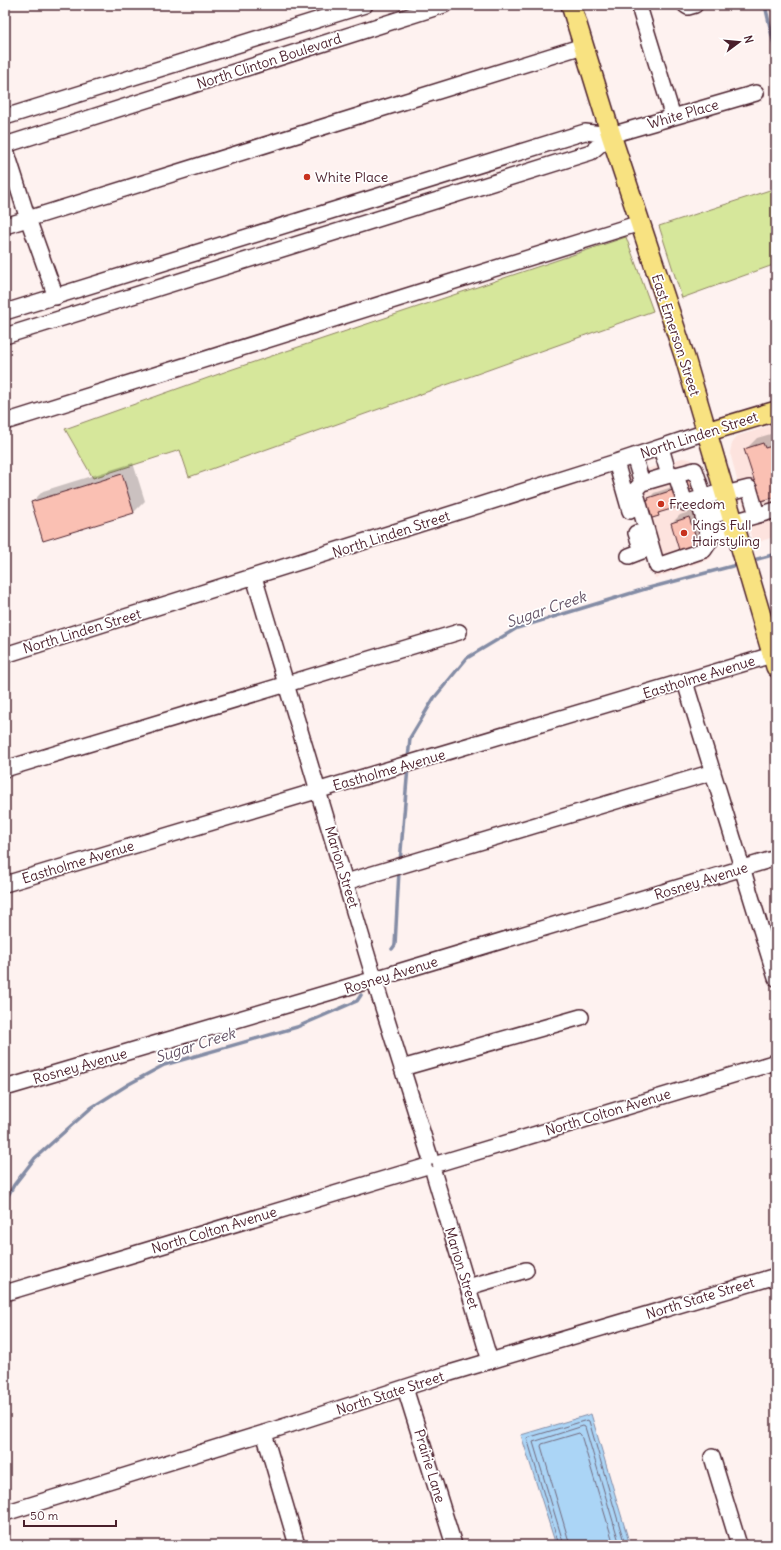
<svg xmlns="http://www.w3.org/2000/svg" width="781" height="1550" font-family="Delius,sans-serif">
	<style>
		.built { fill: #fde3de }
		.green { fill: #d6e79b; stroke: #908363 }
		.water { fill: #abd5f6; stroke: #848ca5 }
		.shadow { fill: #0003 }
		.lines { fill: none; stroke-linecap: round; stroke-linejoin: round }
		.shore { stroke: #71687c; stroke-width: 1 }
		.stream { stroke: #848ca5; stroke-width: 3.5 }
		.building { fill: #fac0b3; stroke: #4a1f2b }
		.minor-casing { stroke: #4a1f2b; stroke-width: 18 }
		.major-casing { stroke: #4a1f2b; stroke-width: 22 }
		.minor { stroke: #fff; stroke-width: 15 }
		.major { stroke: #f8e281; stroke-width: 19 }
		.poi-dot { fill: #c8321e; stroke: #fff; stroke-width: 1.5 }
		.labels { text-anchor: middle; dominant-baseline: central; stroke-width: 3.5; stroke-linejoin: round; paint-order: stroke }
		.street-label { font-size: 14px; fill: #4a1f2b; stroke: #fff }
		.poi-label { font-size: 14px; fill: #4a1f2b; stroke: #fff; text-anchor: start }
		.water-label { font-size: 15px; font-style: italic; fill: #675668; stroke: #fff }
	</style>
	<rect width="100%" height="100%" fill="#fef2f0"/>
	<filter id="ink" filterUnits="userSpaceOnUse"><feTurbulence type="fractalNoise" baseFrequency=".025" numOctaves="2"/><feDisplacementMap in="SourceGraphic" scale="8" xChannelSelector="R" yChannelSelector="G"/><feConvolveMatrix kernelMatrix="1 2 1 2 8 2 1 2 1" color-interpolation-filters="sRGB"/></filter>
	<g filter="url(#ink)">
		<path class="built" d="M776,424v112l-23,8 -23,-92 2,-8 5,-8z
			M682,458l8,1 9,7 19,72 -8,21 -55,19 -30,-102z"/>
		<path class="green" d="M776,188v76l-94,34 -23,-72z
			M626,237l27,74 -464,166 -9,-27 -87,28 -28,-49 165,-59z"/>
		<path class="water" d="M591,1414l39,131h-74l-35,-110z"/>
		<path class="shadow" d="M774,433l2,5v58l-30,-47 11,-11z
			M133,463l12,38 -11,11 -90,28 -12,-38 11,-11z
			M678,485l5,16 -5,5 -16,5 -4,4 -13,-13 9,-9z
			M698,509l8,26 -9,9 -25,-21 8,-8z"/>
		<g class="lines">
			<path class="shore" d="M559,1545l-32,-107 60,-18 2,1 36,124
				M564,1545l-31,-103 50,-16 2,1 35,118
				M570,1545l-29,-99 1,-2 37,-11 2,2 33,110"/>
			<path class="stream" d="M765,5l11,48
				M750,561l26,-7
				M408,759l2,-21 24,-40 33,-40 50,-30 128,-39 95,-25
				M400,862l8,-95
				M392,949l3,-4 4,-74
				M5,1201l9,-16 21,-27 56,-50 38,-24 35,-19 133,-38 60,-26 4,-6"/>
		</g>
		<path class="building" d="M763,443l2,5 11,-3v52l-15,4 -17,-52z
			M122,474l12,39 -91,28 -12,-39z
			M695,475l4,12 -12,4 -4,-12z
			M673,490l5,17 -20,6 1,3 -10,3 -5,-17 5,-2 -1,-2z
			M689,517l9,27 -19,6 -8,-27z"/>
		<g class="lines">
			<g class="minor-casing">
				<path id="minor" d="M685,5l3,2 7,-2
					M641,13l32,104
					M5,117l360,-112
					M5,145l439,-140
					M5,147l22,69 29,81
					M5,226l578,-180
					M5,312l580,-180 26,3
					M5,336l586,-184 20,-17 145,-42
					M5,422l635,-199
					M661,448l8,27
					M634,456l8,27 31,-9 3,1 9,28 39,-12
					M616,462l14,49
					M676,475l19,-5 9,27
					M642,483l-7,7 22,76 47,-16 6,-9 -12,-42
					M725,494l24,-6 8,27
					M704,519l26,-9
					M733,522l43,-12
					M709,534l26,-8
					M629,556l13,-5 -6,-18
					M254,577l126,421 50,159
					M5,655l611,-193 90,-30
					M685,682l91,296
					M5,769l454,-137
					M346,882l367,-110
					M5,884l767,-229
					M402,1068l179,-51
					M5,1088l370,-109 401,-121
					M440,1163l336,-101
					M434,1174l56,187
					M468,1287l58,-17
					M5,1293l419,-126
					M405,1388l49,157
					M264,1433l33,112
					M712,1457l27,88
					M5,1513l259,-80 186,-60 326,-97"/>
			</g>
			<g class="major-casing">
				<path id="major" d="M571,5l40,130 74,223 91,309
					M706,432l70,-21"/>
			</g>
			<use href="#minor" class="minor"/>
			<use href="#major" class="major"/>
		</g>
	</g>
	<g class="poi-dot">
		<circle cx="307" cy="177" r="4"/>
		<circle cx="661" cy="504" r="4"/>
		<circle cx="684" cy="533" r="4"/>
	</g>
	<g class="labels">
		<g class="street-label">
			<text transform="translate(269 61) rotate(-18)">North Clinton Boulevard</text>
			<text transform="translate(683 114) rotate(-16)">White Place</text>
			<text transform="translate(676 335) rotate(72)">East Emerson Street</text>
			<text transform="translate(699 435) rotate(-18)">North Linden Street</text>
			<text transform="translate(391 534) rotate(-18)">North Linden Street</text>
			<text transform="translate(82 631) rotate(-17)">North Linden Street</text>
			<text transform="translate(699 677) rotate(-17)">Eastholme Avenue</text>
			<text transform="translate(389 770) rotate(-16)">Eastholme Avenue</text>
			<text transform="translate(78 862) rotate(-17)">Eastholme Avenue</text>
			<text transform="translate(342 867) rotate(73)">Marion Street</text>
			<text transform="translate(701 881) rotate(-17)">Rosney Avenue</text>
			<text transform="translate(391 975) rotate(-17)">Rosney Avenue</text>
			<text transform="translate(80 1066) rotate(-16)">Rosney Avenue</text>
			<text transform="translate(608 1112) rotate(-17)">North Colton Avenue</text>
			<text transform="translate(214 1230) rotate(-17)">North Colton Avenue</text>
			<text transform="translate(462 1268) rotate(73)">Marion Street</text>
			<text transform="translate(700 1298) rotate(-17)">North State Street</text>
			<text transform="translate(390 1393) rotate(-18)">North State Street</text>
			<text transform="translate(430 1466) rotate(73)">Prairie Lane</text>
		</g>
		<g class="poi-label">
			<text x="315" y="177">White Place</text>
			<text x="669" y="504">Freedom</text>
			<text x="692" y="525">Kings Full<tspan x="692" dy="16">Hairstyling</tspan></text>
		</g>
		<g class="water-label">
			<text transform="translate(546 609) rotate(-19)">Sugar Creek</text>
			<text transform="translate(195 1045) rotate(-18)">Sugar Creek</text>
		</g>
	</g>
	<rect width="781" height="1550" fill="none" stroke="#fff" stroke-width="20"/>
	<rect x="10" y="10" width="761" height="1530" fill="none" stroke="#4a1f2b" stroke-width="1.5" filter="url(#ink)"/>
	<g transform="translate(739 42) rotate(74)" stroke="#ffffff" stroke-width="3" paint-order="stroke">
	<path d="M0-3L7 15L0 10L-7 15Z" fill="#4a1f2b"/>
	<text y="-6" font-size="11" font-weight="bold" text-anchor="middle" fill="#4a1f2b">N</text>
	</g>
	<path d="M24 1520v6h92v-6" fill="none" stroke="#4a1f2b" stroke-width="2"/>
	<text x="30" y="1520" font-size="12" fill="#4a1f2b" stroke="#ffffff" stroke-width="3" paint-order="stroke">50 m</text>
</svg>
